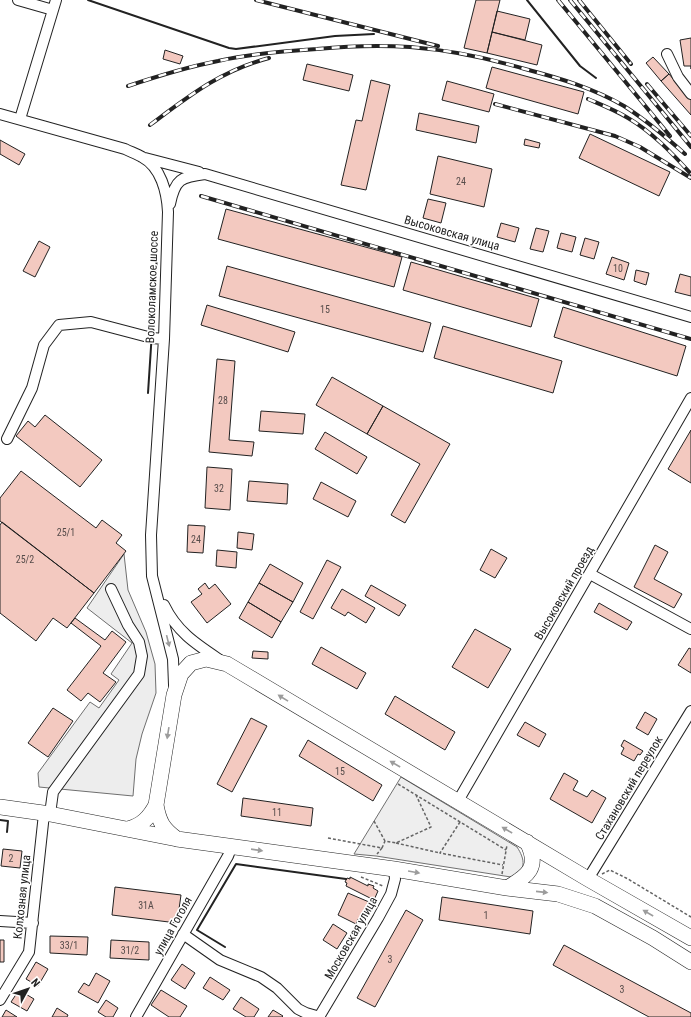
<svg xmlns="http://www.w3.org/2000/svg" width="691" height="1017" font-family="'Roboto Condensed',sans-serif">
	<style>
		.green { fill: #eee; stroke: #6f6f6f }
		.parking { fill: #ededed; stroke: #6f6f6f }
		.building { fill: #f3c9c0; stroke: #222 }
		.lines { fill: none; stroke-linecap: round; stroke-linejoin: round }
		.minor-casing { stroke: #222; stroke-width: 12 }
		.highway-casing { stroke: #222; stroke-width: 16 }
		.path { stroke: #646464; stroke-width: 1.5; stroke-dasharray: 3 2; stroke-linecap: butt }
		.minor { stroke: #fff; stroke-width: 10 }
		.highway { stroke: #fff; stroke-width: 15 }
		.rail-casing { stroke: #222; stroke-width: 4 }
		.rail { stroke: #fff; stroke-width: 2.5; stroke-dasharray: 8; stroke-linecap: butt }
		.wall { stroke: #222; stroke-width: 2 }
		.oneway { fill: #9c9c9c }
		.labels { text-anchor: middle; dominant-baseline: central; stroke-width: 3; stroke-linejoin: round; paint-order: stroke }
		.number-label { font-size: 10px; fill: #564c4a }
		.street-label { font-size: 12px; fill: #222; stroke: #fff }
	</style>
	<rect width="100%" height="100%" fill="#fff"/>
	<path class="green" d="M401,777l116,70c8,12 10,24 -6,30l-135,-21 -22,-2z"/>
	<path class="parking" d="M124,554l4,36 18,42 9,32 1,29 -14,41 -6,25 -3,37 -94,-9 -1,-14 52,-71 9,6 20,-28 -8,-6 21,-31 -45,-35z"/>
	<path class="building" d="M476,0h24l-13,53 -23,-5z
		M497,11l33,8 -5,21 -33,-8z
		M492,32l50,13 -5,20 -50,-12z
		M691,38v31v-3h-7l-4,-26z
		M165,50l18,6 -3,8 -17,-5z
		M653,57l16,17 -8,7 -15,-18z
		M307,64l46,11 -4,16 -46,-11z
		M492,67l92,25 -6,22 -92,-26z
		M669,74l22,26v15l-30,-34z
		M371,80l19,5 -24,105 -25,-5 15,-65 6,1z
		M447,81l47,13 -5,18 -47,-12z
		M419,113l60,13 -3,17 -60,-13z
		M590,134l80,38 -11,24 -80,-38z
		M525,139l15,4 -1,5 -15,-3z
		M0,140l25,14 -6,11 -19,-11z
		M438,156l54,13 -8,38 -54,-13z
		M428,199l18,4 -5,20 -18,-5z
		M226,209l176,48 -8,30 -176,-48z
		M501,223l18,5 -4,14 -18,-5z
		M536,228l13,3 -6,21 -13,-3z
		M561,233l15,4 -4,15 -15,-4z
		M585,238l14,4 -5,17 -14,-4z
		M39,241l11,6 -15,30 -12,-6z
		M612,257l17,6 -5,17 -18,-6z
		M411,262l128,37 -8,28 -128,-37z
		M227,266l204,57 -8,29 -204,-56z
		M636,270l13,3 -3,12 -12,-4z
		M680,274l11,3v19l-16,-4z
		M207,305l88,27 -7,20 -87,-27z
		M563,307l123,39 -9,30 -123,-39z
		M443,326l119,35 -9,32 -119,-35z
		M217,359l18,2 -6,79 25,2 -2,14 -43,-4z
		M332,377l51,29 -16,28 -51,-29z
		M383,406l67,38 -45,79 -14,-8 29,-51 -53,-30z
		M261,411l44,3 -2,20 -44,-3z
		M45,415l57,45 -22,27 -64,-51 12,-15 7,6z
		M691,430v53l-23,-14z
		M325,432l42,25 -10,17 -42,-25z
		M207,467l25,2 -2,41 -25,-2z
		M21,471l75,57 6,-8 20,15 -6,8 10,8 -32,42 -94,-72v-23z
		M249,481l39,3 -1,20 -40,-3z
		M321,482l35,19 -8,16 -35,-18z
		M2,522l92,71 -27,35 -14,-10 -17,23 -36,-28v-88z
		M188,525l17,1 -2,27 -16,-1z
		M238,532l16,2 -2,16 -15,-2z
		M655,545l13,7 -14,27 28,15 -8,14 -40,-21z
		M491,549l16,9 -12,20 -15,-8z
		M217,550l20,2 -1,16 -20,-2z
		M327,560l14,7 -28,52 -13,-7z
		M270,564l33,19 -10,19 -34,-19z
		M205,583l4,6 6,-5 16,20 -24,19 -16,-21 11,-8 -4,-5z
		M259,583l34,19 -12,20 -33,-20z
		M371,585l35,20 -7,11 -34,-20z
		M342,589l33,19 -9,15 -18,-11 -3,4 -14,-8z
		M248,602l33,20 -9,16 -33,-20z
		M599,603l33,19 -5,8 -33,-18z
		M75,618l30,22 7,-9 14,11 -23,31 13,9 -16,20 -12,-9 -7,8 -14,-11 34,-44 -30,-23z
		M475,629l36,20 -23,39 -36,-21z
		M321,647l45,26 -9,16 -45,-25z
		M689,648l2,1v24l-13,-8z
		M253,651l15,1v7l-16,-1z
		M395,696l60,36 -10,18 -60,-36z
		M53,708l20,13 -25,36 -20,-14z
		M645,712l12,7 -9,16 -12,-7z
		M251,718l16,8 -35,66 -15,-8z
		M525,722l21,12 -7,13 -22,-12z
		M308,740l74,45 -9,16 -74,-45z
		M624,740l19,11 -3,4 -2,-1 -4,7 -13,-7 3,-6 -3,-2z
		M564,773l14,8 -5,9 14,7 5,-7 14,8 -14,25 -42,-24z
		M243,798l70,10 -2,18 -70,-10z
		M3,849l19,2 -2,17 -19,-2z
		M350,877l18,9v-2l6,2 -1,2 5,3 -4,9 -28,-14 1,-3 -2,-1 2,-4 3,1z
		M115,887l66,8 -4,28 -65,-8z
		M348,893l21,9 -9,19 -2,-2 -2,5 -18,-9z
		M442,897l91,14 -3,23 -91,-14z
		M406,910l17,10 -48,87 -18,-9z
		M333,924l14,9 -10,16 -14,-9z
		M50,936l38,1 -1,18 -37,-2z
		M0,940h4v22h-4z
		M111,940l38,2v18l-39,-2z
		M564,945l127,68v4h-42l-96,-52z
		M36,962l12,7 -10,17 -12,-7z
		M182,964l13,9 -10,16 -14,-9z
		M96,973l14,8 -12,22 -20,-11 6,-9 5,3z
		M210,977l20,13 -7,10 -20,-12z
		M19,990l15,9 -7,12 -16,-9z
		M161,990l26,16 -7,11h-11l-18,-12z
		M241,997l18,12 -5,8h-8l-13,-8z
		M106,1000l12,8 -5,9h-7l-8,-5z
		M57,1008l11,7 -1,2h-15z
		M6,1010l11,7h-15z
		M273,1010l10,6 -1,1h-14z"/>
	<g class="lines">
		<g class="minor-casing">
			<path id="minor" d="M18,0l35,10
				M667,54l11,23 13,17
				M0,114l125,35c6,3 12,5 17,8 19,10 25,35 26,55l-4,127 -13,196 1,41 21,83 1,26
				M20,119l36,-119
				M145,158l54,14
				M170,204c5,-25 11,-27 35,-30l486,143
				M7,439l25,-51 12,-43 15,-20 32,-3 61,16 12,1
				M590,574l101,55
				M164,605c13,27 32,39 56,55
				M458,801l233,-403
				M50,814l3,-22 86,-118 3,-18 -3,-14 -11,-17 -17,-36
				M588,879l103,-168
				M0,921l33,2
				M183,934l37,26 41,17 16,11 21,21 8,4 14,4
				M0,1000l29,-48 15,-138
				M136,1017l92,-161 2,-5v-5
				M319,1017l59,-99 13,-24 4,-15 -1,-10"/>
		</g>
		<g class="highway-casing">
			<path id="highway" d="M0,807l50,7 127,25 217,30 113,19 51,6 37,12 58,32 38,24
				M128,829c14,-4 21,-11 28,-24
				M177,839c-14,-10 -18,-17 -21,-34l18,-110 7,-21 10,-11 15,-4 21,5 361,215 103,59
				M507,888c21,-12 33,-21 20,-46"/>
		</g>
		<path class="path" d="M398,784l108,66
			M374,821l11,20
			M460,822l-20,31 63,12
			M328,838l54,10 -5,6
			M396,843l44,10
			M382,848l3,-7 11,2 35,-16 -15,-32
			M502,874l5,-29
			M602,874l8,-4 18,9 63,38
			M361,877l22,9"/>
		<use href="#minor" class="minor"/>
		<use href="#highway" class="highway"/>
		<g class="rail-casing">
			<path id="rail" d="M256,0l182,46
				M558,0l112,136
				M570,0l121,147
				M579,0l52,64
				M647,84l44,52
				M128,86c30,-10 59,-19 90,-25 32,-7 66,-10 99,-12 31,-3 62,-4 93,-2 39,3 78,11 115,22 34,9 68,19 99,37 22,14 42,31 61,48
				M588,99c14,6 27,11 40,19 24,14 44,35 63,56
				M495,104l120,32 25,11 51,31
				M150,125c39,-29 70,-54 119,-67
				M201,196l490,143"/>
		</g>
		<use href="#rail" class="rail"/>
		<path class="wall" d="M88,0l141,48 7,1 99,-13 39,-2
			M527,0l53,66 16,12
			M148,393l9,-138
			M0,820l8,1 -1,11
			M225,947l-28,-17 39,-66 110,15"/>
	</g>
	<defs><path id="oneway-solid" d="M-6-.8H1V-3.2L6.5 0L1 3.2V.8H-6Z"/></defs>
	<g class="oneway">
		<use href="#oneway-solid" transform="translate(168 641) rotate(76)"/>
		<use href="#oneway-solid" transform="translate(283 698) rotate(-148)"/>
		<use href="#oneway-solid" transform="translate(168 733) rotate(99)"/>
		<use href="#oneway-solid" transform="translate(395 764) rotate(-150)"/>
		<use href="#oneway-solid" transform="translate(507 830) rotate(-150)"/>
		<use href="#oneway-solid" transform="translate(257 850) rotate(8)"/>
		<use href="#oneway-solid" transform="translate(414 872) rotate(10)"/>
		<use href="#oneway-solid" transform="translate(542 892) rotate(6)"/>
		<use href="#oneway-solid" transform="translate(648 913) rotate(-150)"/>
	</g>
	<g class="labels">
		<g class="number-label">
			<text x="461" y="181">24</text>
			<text x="618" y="268">10</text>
			<text x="325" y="309">15</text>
			<text x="223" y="400">28</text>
			<text x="219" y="488">32</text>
			<text x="66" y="532">25/1</text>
			<text x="196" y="539">24</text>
			<text x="25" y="559">25/2</text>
			<text x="340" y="771">15</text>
			<text x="277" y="812">11</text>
			<text x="11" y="858">2</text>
			<text x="146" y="905">31А</text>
			<text x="486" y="915">1</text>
			<text x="69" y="945">33/1</text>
			<text x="130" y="950">31/2</text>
			<text x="390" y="959">3</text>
			<text x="622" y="989">3</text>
		</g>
		<g class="street-label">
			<text transform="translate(452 233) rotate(16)">Высоковская улица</text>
			<text transform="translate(152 287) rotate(-88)">Волоколамское шоссе</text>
			<text transform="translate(564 593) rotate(-60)">Высоковский проезд</text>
			<text transform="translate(629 788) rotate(-59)">Стахановский переулок</text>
			<text transform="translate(22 897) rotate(-84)">Колхозная улица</text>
			<text transform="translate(173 926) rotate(-61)">улица Гоголя</text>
			<text transform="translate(351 938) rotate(-60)">Московская улица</text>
		</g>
	</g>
	<g transform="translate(28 989) rotate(50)" stroke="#ffffff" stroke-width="3" paint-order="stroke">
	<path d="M0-3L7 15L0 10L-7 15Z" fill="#222222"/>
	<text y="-6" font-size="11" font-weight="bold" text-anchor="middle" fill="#222222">N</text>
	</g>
</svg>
